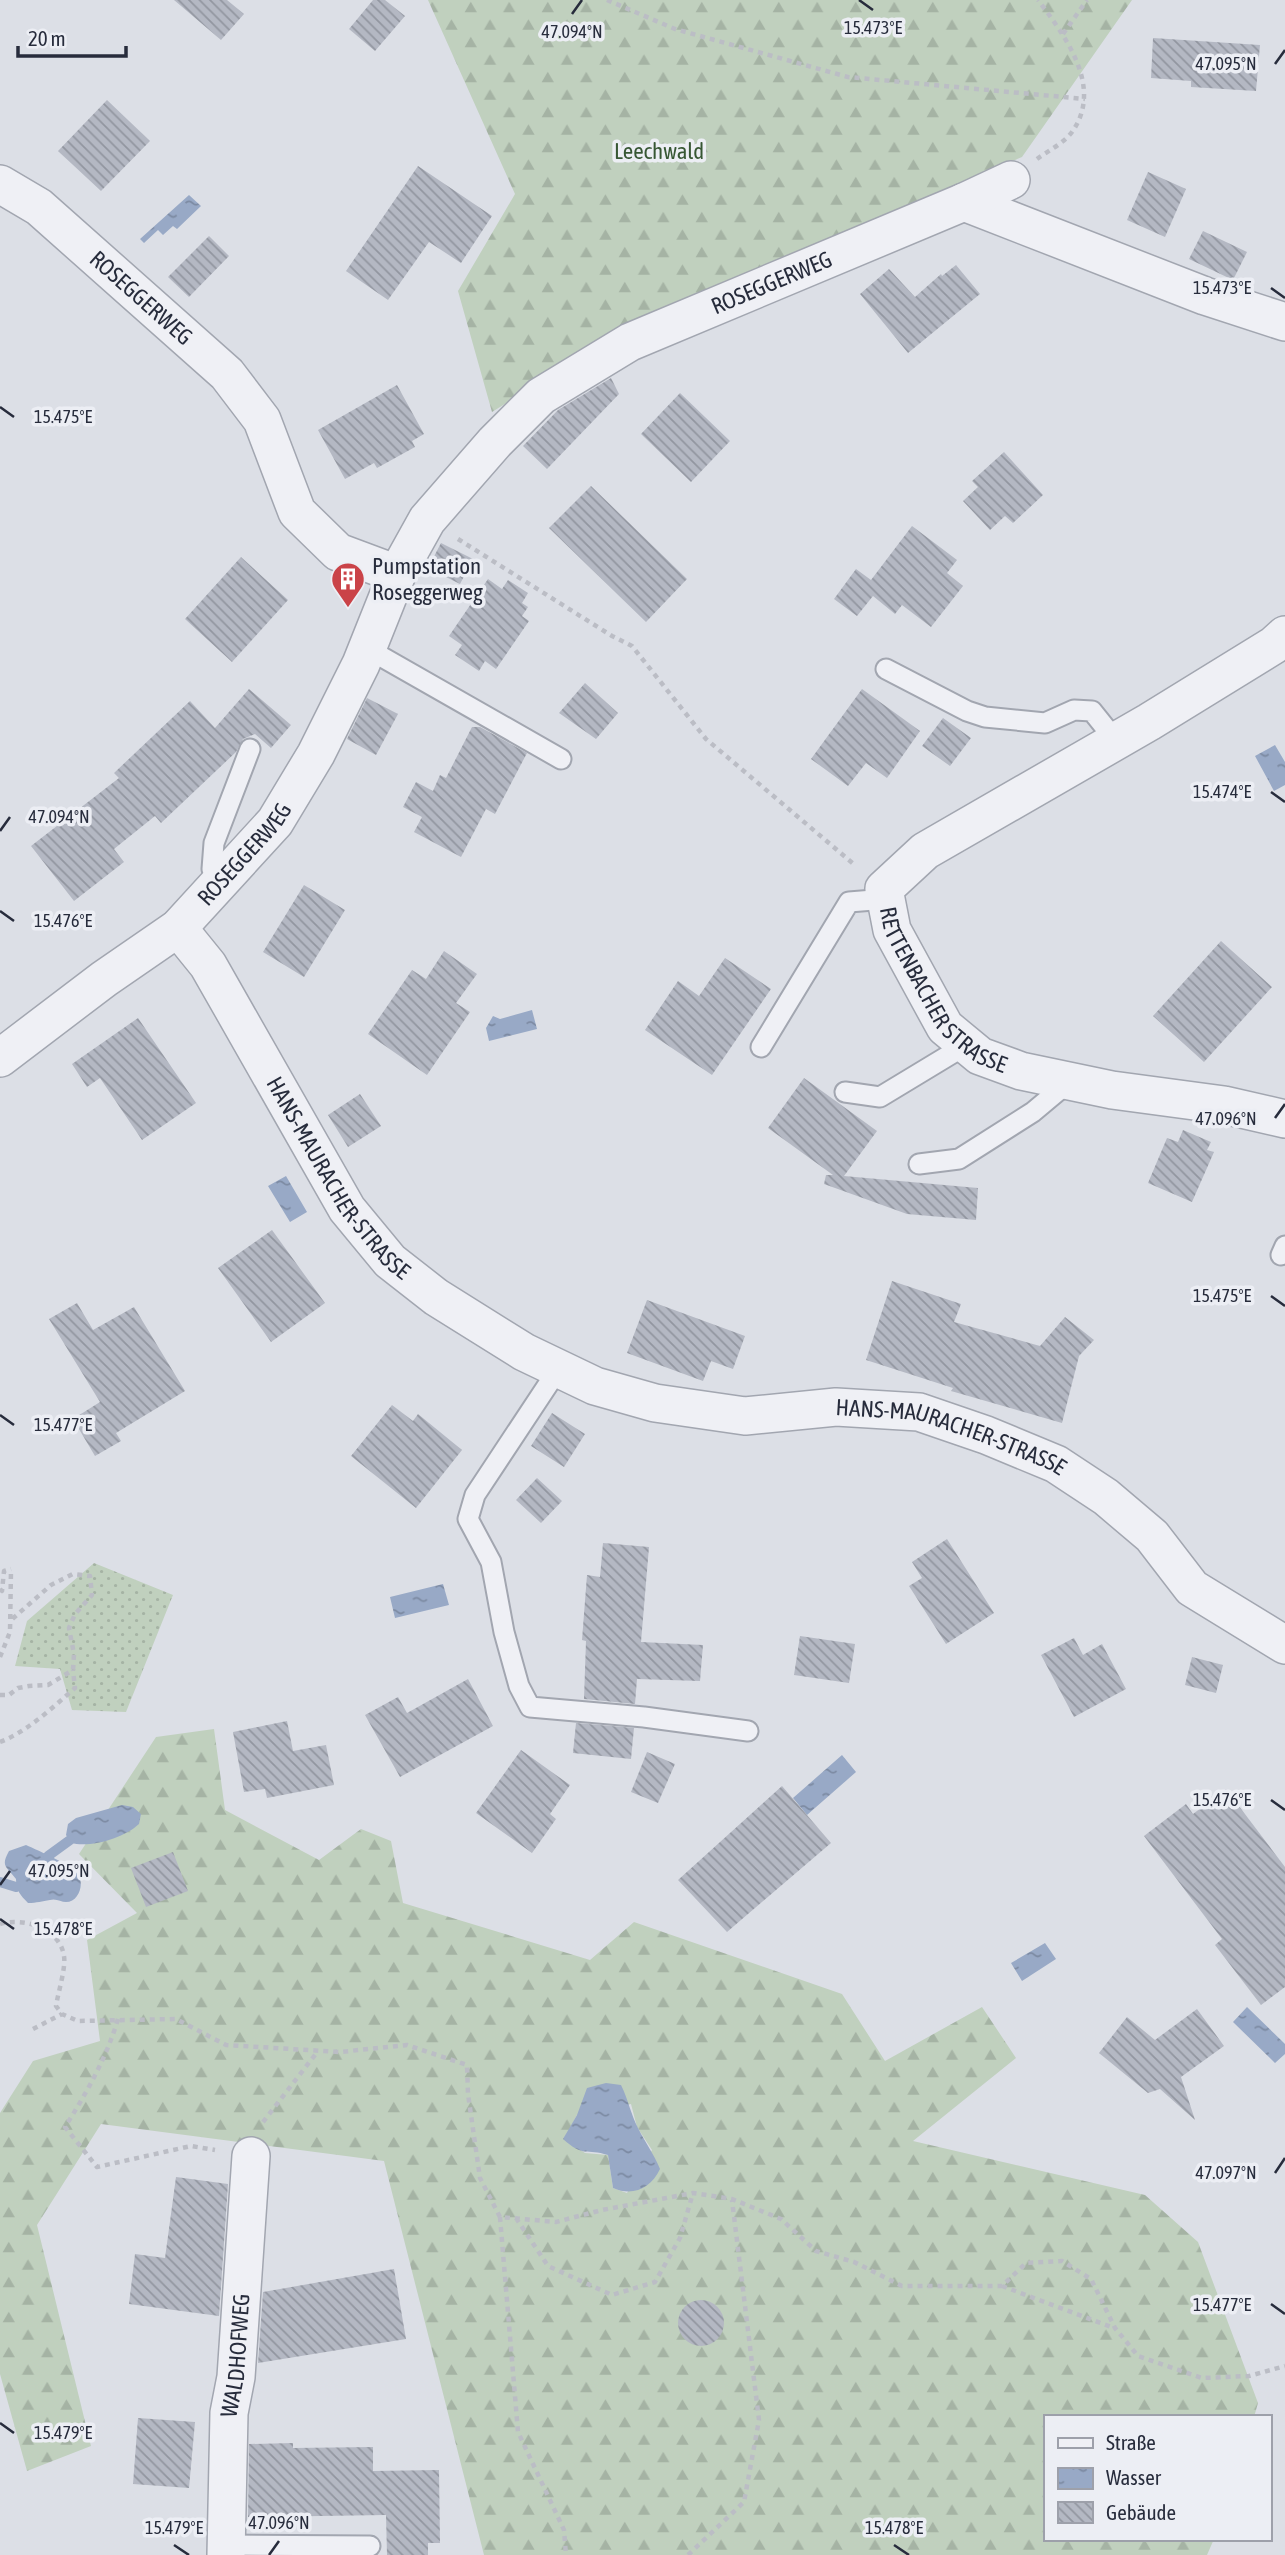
<svg xmlns="http://www.w3.org/2000/svg" width="1285" height="2555" font-family="'Asap Condensed',sans-serif">
	<style>
		.grass { fill: url(#grass-dots) }
		.forest { fill: url(#forest-firs); fill-rule: evenodd }
		.water { fill: url(#water-ripples) }
		.lines { fill: none; stroke-linecap: round; stroke-linejoin: round }
		.stream { stroke: #98a9c6; stroke-width: 10 }
		.building { fill: url(#building-back-hatch) }
		.service-casing { stroke: #a2a6b0; stroke-width: 23 }
		.minor-casing { stroke: #a2a6b0; stroke-width: 40 }
		.path { stroke: #bbbdc5; stroke-width: 4.5; stroke-dasharray: 5 5; stroke-linecap: butt }
		.service { stroke: #eff0f5; stroke-width: 19 }
		.minor { stroke: #eff0f5; stroke-width: 37 }
		.ticks { fill: none; stroke: #272c3c; stroke-width: 2.5 }
		.labels { text-anchor: middle; dominant-baseline: central; stroke-width: 7; stroke-linejoin: round; paint-order: stroke }
		.park-label { font-size: 23px; fill: #375734; stroke: #eceef4 }
		.street-label { font-size: 23px; fill: #272c3c; stroke: #eceef4 }
		.poi-label { font-size: 23px; fill: #272c3c; stroke: #eceef4; text-anchor: start }
		.ticks-label { font-size: 18px; text-anchor: middle; fill: #272c3c; stroke: #eceef4; stroke-width: 7; stroke-linejoin: round; paint-order: stroke }
	</style>
	<defs>
		<pattern id="grass-dots" width="8" height="8" patternUnits="userSpaceOnUse" patternTransform="scale(1.75)"><rect width="8" height="8" fill="#c0d0be"/><path d="M2 2h.1M6 6h.1" fill="none" stroke="#a5b3a4" stroke-width="1.8" stroke-linecap="round"/></pattern>
		<pattern id="forest-firs" width="22" height="20" patternUnits="userSpaceOnUse" patternTransform="scale(1.75)"><rect width="22" height="20" fill="#c0d0be"/><path d="M5 1l3.5 6h-7zM16 11l3.5 6h-7z" fill="#a5b3a4"/></pattern>
		<pattern id="water-ripples" width="26" height="14" patternUnits="userSpaceOnUse" patternTransform="scale(1.75)"><rect width="26" height="14" fill="#98a9c6"/><path d="M2 4q2-2 4 0t4 0M15 11q2-2 4 0t4 0" fill="none" stroke="#7c8aa2"/></pattern>
		<pattern id="building-back-hatch" width="6" height="6" patternUnits="userSpaceOnUse" patternTransform="scale(1.75)"><rect width="6" height="6" fill="#b4b8c3"/><path d="M-1 5l2 2M0 0l6 6M5-1l2 2" fill="none" stroke="#9296a0"/></pattern>
	</defs>
	<rect width="100%" height="100%" fill="#dcdfe6"/>
	<path class="grass" d="M94,1563l79,32 -47,117 -54,-2 -12,-41 -45,-3 12,-45z"/>
	<path class="forest" d="M428,0h704l-110,157 -400,174 -130,81 -34,-121 57,-97z
		M214,1729l11,81 94,50 42,-31 30,12 12,62 187,57 44,-38 208,72 43,67 97,-54 34,51 -103,83 232,54 53,47 60,161 -4,14h-209v122h169l-7,16h-723l-100,-394 -283,-37 -64,101 54,221 -64,25 -27,-97v-261l33,-52 67,-20 -13,-101 50,-27 -58,-59 77,-117zM631,2104l6,23 15,23 -25,43 -14,-5 -5,-33 -23,-2 -21,-14 13,-24z"/>
	<path class="water" d="M189,195l12,11 -24,23 -4,-3 -10,9 -5,-5 -14,13 -4,-4z
		M1275,745l10,17v23l-11,6 -19,-35z
		M532,1010l5,19 -48,12 -3,-13 7,-12 7,3z
		M286,1176l21,36 -17,10 -22,-36z
		M443,1584l6,21 -54,13 -5,-21z
		M842,1755l14,17 -49,43 -14,-17z
		M122,1805l11,2 8,7 -2,10c-15,14 -48,24 -68,19l-5,-8 2,-11 8,-6z
		M26,1845c13,6 47,20 53,31 5,10 -1,26 -13,26 -5,0 -10,-4 -16,-2 -8,1 -13,3 -22,3 -8,-8 -12,-13 -12,-24 -9,-12 -16,-12 -7,-28z
		M1045,1943l11,16 -34,22 -11,-18z
		M1247,2007l38,37v10l-10,9 -42,-41z
		M606,2083l15,2c7,14 10,30 17,43 7,14 16,26 22,41 -9,19 -27,28 -47,19l-5,-33c-22,-7 -24,3 -45,-16l14,-24 10,-27z"/>
	<g class="lines">
		<path class="stream" d="M48,1856l22,-16
			M0,1882l16,5"/>
	</g>
	<path class="building" d="M174,0h53l17,14 -23,26z
		M373,0h12l20,16 -30,35 -26,-22z
		M1153,38l107,7 -4,46 -65,-4v-6l-40,-3z
		M107,100l43,41 -49,50 -43,-40z
		M418,166l74,50 -31,47 -32,-21 -41,58 -42,-29z
		M1148,172l38,17 -21,48 -38,-17z
		M1203,231l44,21 -14,28 -44,-21z
		M209,236l20,20 -40,41 -21,-20z
		M956,265l24,29 -72,59 -48,-59 29,-25 26,28 26,-23 1,2z
		M611,378l8,16 -72,75 -24,-23 35,-36z
		M397,385l27,49 -12,7 3,6 -38,21 -3,-5 -29,16 -27,-49z
		M680,393l50,48 -39,41 -50,-48z
		M1004,452l39,43 -30,28 -8,-7 -15,14 -27,-29 15,-14 -6,-6z
		M591,486l96,93 -41,43 -97,-94z
		M912,526l45,34 -10,13 16,13 -32,41 -29,-22 -7,9 -22,-18 -16,20 -23,-17 22,-30 15,11z
		M441,543l32,16 -13,25 -32,-16z
		M241,557l47,43 -56,62 -47,-43z
		M488,579l14,10 6,-9 20,13 -6,10 6,4 -6,9 7,5 -33,48 -11,-8 -6,10 -24,-16 7,-10 -13,-9z
		M585,683l33,30 -22,26 -37,-26z
		M249,689l42,36 -20,23 -16,-14 -12,5 -7,13 -75,71 -6,-7 -41,33 10,13 -50,39 -43,-55 88,-68 -5,-5 76,-72 25,27z
		M862,689l58,42 -33,47 -21,-15 -18,23 -37,-27z
		M367,698l31,16 -22,41 -29,-16z
		M943,718l28,20 -21,28 -28,-20z
		M472,727h8l47,26 -32,61 -9,-5 -25,48 -47,-25 8,-15 -19,-10 13,-25 17,9 7,-16 6,3z
		M304,885l41,25 -41,67 -41,-25z
		M1221,941l51,46 -68,75 -51,-46z
		M444,951l33,23 -21,29 14,9 -43,63 -59,-41 44,-64 14,9z
		M725,958l46,31 -59,86 -67,-45 33,-49 21,15z
		M138,1018l58,85 -54,37 -42,-62 -13,9 -15,-23z
		M804,1078l73,53 -33,45 134,12 -2,32 -69,-6 -83,-30 2,-9h7l-65,-47z
		M360,1094l21,32 -33,21 -20,-32z
		M1183,1130l28,12 -4,8 7,2 -22,50 -44,-19 19,-45 11,4z
		M272,1230l53,73 -54,39 -53,-74z
		M892,1281l69,23 -7,18 86,24 25,-29 29,23 -15,16 -17,67 -111,-32 2,-3 -87,-28z
		M647,1300l98,36 -12,33 -22,-8 -8,20 -76,-28z
		M77,1303l16,27 41,-23 51,84 -69,42 5,8 -26,15 -22,-37 27,-17 -51,-83z
		M392,1405l21,16 5,-7 44,36 -46,58 -65,-52z
		M552,1413l33,21 -21,33 -33,-21z
		M537,1478l25,23 -21,22 -25,-23z
		M947,1539l47,74 -48,31 -37,-58 13,-8 -10,-16z
		M603,1543l46,4 -8,95 62,3 -3,36 -63,-2 -2,25 -51,-5 2,-58 -4,-1 5,-65 13,2z
		M800,1636l55,8 -6,39 -55,-8z
		M1074,1638l9,17 19,-11 24,45 -52,28 -33,-62z
		M1192,1657l31,8 -7,28 -31,-8z
		M468,1679l25,47 -93,51 -35,-62 33,-18 9,16z
		M287,1721l6,30 33,-6 8,40 -67,13 -2,-9 -21,3 -11,-60z
		M576,1723l58,5 -3,31 -58,-6z
		M521,1750l49,35 -20,29 6,5 -24,34 -56,-40z
		M647,1752l28,12 -17,39 -27,-11z
		M782,1786l49,57 -104,89 -49,-52z
		M1226,1789l59,78v120l-24,18 -46,-60 7,-6 -78,-103 42,-32 7,10z
		M173,1852l15,39 -42,16 -15,-39z
		M1197,2009l27,37 -43,31 14,43 -35,-31 -12,4 -49,-40 28,-36 28,23z
		M176,2177l52,7 -9,132 -90,-12 6,-50 30,4z
		M394,2269l12,70 -148,24 5,-71z
		M678 2323a23 23 0 1 1 46 0a23 23 0 1 1-46 0Z
		M138,2418l57,4 -6,66 -56,-4z
		M293,2443v5l80,-1v24l66,-1 1,73h-12v12h-41l-1,-40 -138,2 1,-73z"/>
	<g class="lines">
		<g class="service-casing">
			<path id="service" d="M368,649l193,110
				M886,669l81,42 18,6 60,6 29,-13 18,1 24,30
				M218,885l-6,-16 2,-26 36,-94
				M761,1047l88,-145 37,-3
				M845,1092l35,5 86,-52
				M919,1164l40,-5 74,-47 37,-31
				M1281,1255l4,-9
				M559,1368l-84,127 -7,24 23,43 13,70 15,54 11,21 114,10 104,14
				M226,2545l144,1"/>
		</g>
		<g class="minor-casing">
			<g id="minor">
				<path id="s1" d="M0,184l39,23 188,167 35,46 35,92 41,40 59,22"/>
				<path d="M964,202l241,94 80,26"/>
				<path id="s2" d="M1285,635l-11,10 -125,77 -224,129 -41,38 8,41 53,97 35,29 41,15 91,19 112,15 61,14"/>
				<path id="s3" d="M178,928l30,37 139,244 43,52 46,36 88,55 71,34 60,17 90,13 91,-9 83,5 67,23 70,29 50,33 46,39 40,52 93,57"/>
				<path id="s4" d="M0,1058l104,-79 74,-51 97,-106 41,-68 45,-90 36,-90 30,-54 68,-78 46,-46 89,-54 334,-140 47,-22"/>
				<path id="s5" d="M226,2555l3,-142 7,-36 15,-221"/>
			</g>
		</g>
		<path class="path" d="M607,0l68,29 173,48 237,22
			M1063,34l24,-34
			M1037,159c11,-8 27,-16 35,-27 32,-45 -7,-96 -34,-132
			M458,539l154,97 20,10 74,93 150,127
			M0,1589l2,2 2,-20 7,-2
			M0,1657l10,-25 1,-63
			M0,1695h9l9,-7 11,-2 19,-1 25,-15 1,-16 -5,-26 6,-14 17,-19 -2,-19 -17,-2 -22,11 -41,36
			M0,1742c28,-11 52,-34 75,-54l-2,-18
			M0,1924c23,-7 60,4 64,32 2,12 -6,37 -8,50l6,8 16,7 98,-2 50,26 114,7 67,-7 60,20 1,29 12,84 20,39 56,5 46,-12 91,-17 39,6 49,20 35,32 38,11 48,24h100l24,-23 36,-2 29,18 24,49 23,28 64,22 47,-2 36,-10
			M118,2019c-12,40 -31,73 -53,108l32,40 94,-21 24,4
			M33,2029l29,-15
			M263,2122l55,-71
			M500,2217l18,215 46,98 2,25
			M516,2218l32,48 64,29 43,-13 25,-44 13,-45
			M1002,2286l112,42
			M688,2555l56,-53 15,-82 -27,-220"/>
		<use href="#service" class="service"/>
		<use href="#minor" class="minor"/>
	</g>
	<path class="ticks" d="M859,0l14,10M572,14l10,-14M1275,64l10,-14M1271,288l14,10M0,407l14,10M1271,792l14,10M0,831l10,-14M0,911l14,10M1275,1118l10,-14M1271,1296l14,10M0,1415l14,10M1271,1800l14,10M0,1885l10,-14M0,1919l14,10M1275,2173l10,-15M1271,2304l14,10M0,2423l14,10M174,2545l15,10M894,2545l15,10M269,2555l10,-14"/>
	<defs>
		<g id="building-pin" transform="scale(1.75)"><path d="M0 17L-7.5 6A9.5 9.5 0 1 1 7.5 6Z" fill="#ca4348" stroke="#eceef4"/><path d="M-4-6H4V6H1V3H-1V6H-4ZM-2.5-4.3h1.7v1.8h-1.7ZM.8-4.3h1.7v1.8H.8ZM-2.5-1h1.7V.8h-1.7ZM.8-1h1.7V.8H.8Z" fill="#fff"/></g>
	</defs>
	<g fill-rule="evenodd">
		<use href="#building-pin" x="348" y="579"/>
	</g>
	<g class="labels">
		<g class="park-label">
			<text x="659" y="151">Leechwald</text>
		</g>
		<g class="street-label">
			<text stroke="none"><textPath href="#s4" startOffset="1129">ROSEGGERWEG</textPath></text>
			<text stroke="none"><textPath href="#s1" startOffset="182">ROSEGGERWEG</textPath></text>
			<text stroke="none"><textPath href="#s4" startOffset="320">ROSEGGERWEG</textPath></text>
			<text stroke="none"><textPath href="#s2" startOffset="598">RETTENBACHER STRASSE</textPath></text>
			<text stroke="none"><textPath href="#s3" startOffset="298">HANS-MAURACHER-STRASSE</textPath></text>
			<text stroke="none"><textPath href="#s3" startOffset="1001">HANS-MAURACHER-STRASSE</textPath></text>
			<text stroke="none"><textPath href="#s5" startOffset="200">WALDHOFWEG</textPath></text>
		</g>
		<g class="poi-label">
			<text x="372" y="566">Pumpstation<tspan x="372" dy="26">Roseggerweg</tspan></text>
		</g>
	</g>
	<g class="ticks-label">
		<text x="873" y="34">15.473°E</text>
		<text x="572" y="38">47.094°N</text>
		<text x="1226" y="70">47.095°N</text>
		<text x="1222" y="294">15.473°E</text>
		<text x="63" y="423">15.475°E</text>
		<text x="1222" y="798">15.474°E</text>
		<text x="59" y="823">47.094°N</text>
		<text x="63" y="927">15.476°E</text>
		<text x="1226" y="1125">47.096°N</text>
		<text x="1222" y="1302">15.475°E</text>
		<text x="63" y="1431">15.477°E</text>
		<text x="1222" y="1806">15.476°E</text>
		<text x="59" y="1877">47.095°N</text>
		<text x="63" y="1935">15.478°E</text>
		<text x="1226" y="2179">47.097°N</text>
		<text x="1222" y="2311">15.477°E</text>
		<text x="63" y="2439">15.479°E</text>
		<text x="279" y="2529">47.096°N</text>
		<text x="174" y="2534">15.479°E</text>
		<text x="894" y="2534">15.478°E</text>
	</g>
	<rect x="1044" y="2415" width="228" height="126" fill="#eceef4" stroke="#9da0aa" stroke-width="2"/>
	<rect x="1058" y="2438" width="35" height="10" fill="#eff0f5" stroke="#9da0aa" stroke-width="2"/>
	<text x="1106" y="2450" font-size="21" fill="#272c3c">Straße</text>
	<rect x="1058" y="2468" width="35" height="21" fill="url(#water-ripples)" stroke="#9da0aa" stroke-width="2"/>
	<text x="1106" y="2485" font-size="21" fill="#272c3c">Wasser</text>
	<rect x="1058" y="2502" width="35" height="21" fill="url(#building-back-hatch)" stroke="#9da0aa" stroke-width="2"/>
	<text x="1106" y="2520" font-size="21" fill="#272c3c">Gebäude</text>
	<path d="M18 46v10h108v-10" fill="none" stroke="#272c3c" stroke-width="3.5"/>
	<text x="28" y="46" font-size="21" fill="#272c3c" stroke="#eceef4" stroke-width="5" paint-order="stroke">20 m</text>
</svg>
